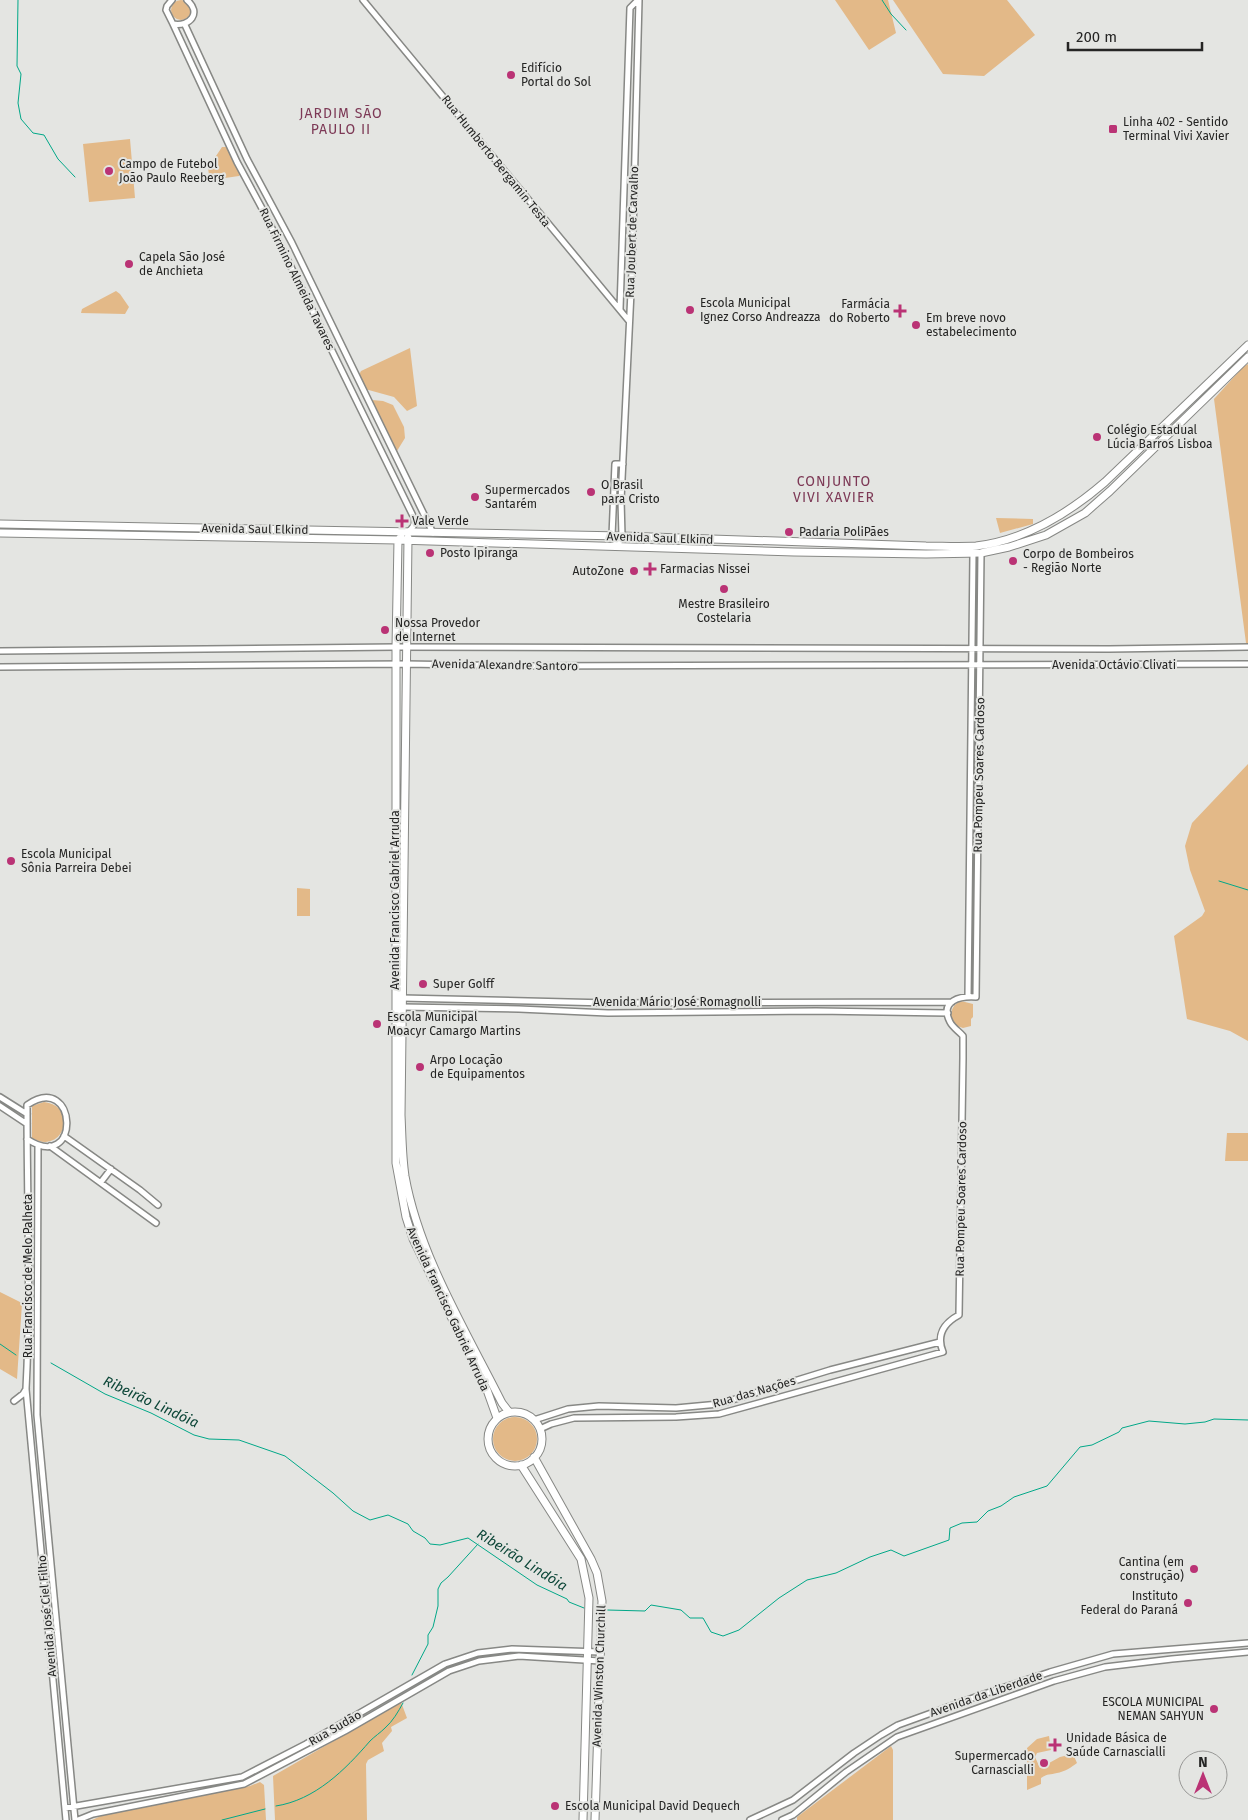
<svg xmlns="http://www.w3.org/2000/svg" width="1248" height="1820" font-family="'Fira Sans',sans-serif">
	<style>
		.green { fill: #e3b988 }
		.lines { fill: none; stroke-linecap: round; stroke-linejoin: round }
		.stream { stroke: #01a888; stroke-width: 1 }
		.minor-casing { stroke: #878885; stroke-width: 8 }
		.major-casing { stroke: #878885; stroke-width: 9 }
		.minor { stroke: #fff; stroke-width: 5 }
		.major { stroke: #fff; stroke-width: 7 }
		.poi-dot { fill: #ba3375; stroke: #e4e5e2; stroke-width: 2 }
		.labels { text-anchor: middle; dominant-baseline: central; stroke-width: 4; stroke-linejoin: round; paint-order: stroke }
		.poi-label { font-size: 12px; fill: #252524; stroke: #e4e5e2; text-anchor: start }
		.street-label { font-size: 12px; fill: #252524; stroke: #e4e5e2 }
		.neighbourhood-label { font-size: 14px; letter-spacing: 1px; fill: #7d3956; stroke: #e4e5e2 }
		.water-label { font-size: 14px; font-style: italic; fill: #0e4739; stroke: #e4e5e2 }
	</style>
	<rect width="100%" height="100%" fill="#e4e5e2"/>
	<path class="green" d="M835,0h53l8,33 -27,17z
		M893,0h114l28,35 -51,41 -41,-2z
		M171 10a10 10 0 1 1 20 0a10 10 0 1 1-20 0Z
		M130,139l5,59 -46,4 -6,-58z
		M222,147h6l13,26 -2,3 -21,3 -9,-4 -1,-7z
		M116,291l4,3 9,13 -4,7 -44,-1 1,-4z
		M410,348l7,58 -10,5 -13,-14 -29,-8 -6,-14 2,-4z
		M1248,364v279h-2l-32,-244 29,-32z
		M372,400l11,1 10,4 11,22 1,11 -8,13z
		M996,518l37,1v5l-33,9z
		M1248,764v277l-18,-10 -43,-12 -13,-83 28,-20 3,-5 -15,-41 -5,-24 7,-23z
		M297,888l13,1v27h-13z
		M961,1001l12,3v13l-2,2v7l-8,2 -6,-2 -6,-8c0,-9 2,-13 10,-17z
		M44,1102c35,4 20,54 -12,36v-32z
		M1227,1133h21v28h-23z
		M0,1292l22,11 -5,76 -17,-10z
		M493 1439a22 22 0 1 1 44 0a22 22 0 1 1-44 0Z
		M401,1702l6,16 -16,9 1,4 -10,12 2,8 -16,9 -2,4 1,56h-92l-2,-44z
		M1049,1736l2,14 -14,3 -2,4 5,11 20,-11 13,-3 4,9c-5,4 -13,9 -20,10 -7,2 -9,0 -16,5v6l-14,6v-42l10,-9z
		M891,1746l2,4v70h-96v-3z
		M260,1782l4,3 2,35h-174l9,-4 149,-30z"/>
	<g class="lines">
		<path class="stream" d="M18,0l-1,66 4,8 -3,29 3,16 12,14 11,2 14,24 17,18
			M882,0l9,14 15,16
			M1219,881l29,9
			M0,1344l16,11
			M51,1363l54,31 46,19 43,22 15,4 30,1 46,16 48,37 20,18 17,9 18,-5 20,9 5,7 12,7 5,6 10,1 28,-7 69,47 30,14 2,3 15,6
			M607,1610l38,1 6,-6 30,5 9,8h13l8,14 12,4 16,-6 40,-32 28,-18 29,-7 34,-16 21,-7 13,6 45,-16 1,-12 12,-5 15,-1 11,-11 13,-5 13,-9 33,-11 33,-39 12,-2 27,-13 3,-4 27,-7 36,3 20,-2 9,-3 34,1
			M412,1675l16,-31v-9l5,-8 5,-21v-17l3,-6 7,-6 30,-33
			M276,1806c39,-6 69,-36 94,-65 5,-5 10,-8 15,-13 8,-7 13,-16 18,-25
			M222,1820l43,-11"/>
		<g class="minor-casing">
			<path id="minor" d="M172,0l-5,6 -1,4 7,14c17,3 29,-11 14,-24
				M363,0l266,321
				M173,24l64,138 28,52 149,304c1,7 -1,10 -6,14
				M185,25l62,134 45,84 141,290
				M620,309l10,-301 8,-8
				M618,545l4,-9 -1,-36 11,-229 7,-271
				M618,545l-6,-9 3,-72h8
				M0,651l396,-4 713,2 139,-2
				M0,667l406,-3 120,2 722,-2
				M968,997l5,-443
				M402,998l206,5 344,-1
				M402,1007l117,2 89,4 208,-2 132,2
				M0,1097l27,17
				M0,1106l27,18
				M64,1136l76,54 18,15
				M27,1139c55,36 51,-69 0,-34 0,95 4,189 -1,284l40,431
				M38,1146l-1,269 38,405
				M50,1146l106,77
				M101,1182l10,-13
				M14,1401l9,-7 3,-5
				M534,1420l34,-11 31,-3 77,2 43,-4 111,-34 110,-28
				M540,1429l11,-5 23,-6 102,-1 43,-3 224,-62c-7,-17 1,-29 16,-37l4,-257v-22c-4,-5 -10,-8 -13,-14 -11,-22 11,-26 26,-25l5,-444
				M65,1808l177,-31 64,-33 139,-80 33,-11 34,-4 88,3
				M78,1820l15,-6 151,-30 101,-53 104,-60 30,-10 40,-5 81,5
				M750,1820l43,-20 61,-47 27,-18 17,-10 83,-30 69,-23 63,-18 135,-11
				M782,1820l11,-5 53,-43 51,-35 157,-56 51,-14 67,-8 76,-7"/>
		</g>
		<g class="major-casing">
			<path id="major" d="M0,524l622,12 304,10c16,0 33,1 50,0 49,-6 92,-32 129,-64l143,-137
				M0,533l398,7 396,12 132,2 55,-1 28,-6 37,-12 39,-22 25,-22 138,-134
				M401,537l-3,3 -2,107v516l10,54 7,22 74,151 10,28
				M408,538l-7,577c1,20 1,41 4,61 14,79 61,155 97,227l7,9
				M488 1439a27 27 0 1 1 54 0a27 27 0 1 1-54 0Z
				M534,1457l57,102 6,14 5,28 -7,219
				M521,1465l60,94 8,39 -6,222"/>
		</g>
		<use href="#minor" class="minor"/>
		<use href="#major" class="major"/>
	</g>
	<g class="poi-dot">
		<circle cx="511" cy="75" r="5"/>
		<rect x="1108" y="124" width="10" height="10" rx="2.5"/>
		<circle cx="109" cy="171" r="5"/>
		<circle cx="129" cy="264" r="5"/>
		<circle cx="690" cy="310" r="5"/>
		<path d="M897.5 303.5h5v5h5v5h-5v5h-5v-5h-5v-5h5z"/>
		<circle cx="916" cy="325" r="5"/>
		<circle cx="1097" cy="437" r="5"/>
		<circle cx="591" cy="492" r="5"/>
		<circle cx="475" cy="497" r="5"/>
		<path d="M399.5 513.5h5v5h5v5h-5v5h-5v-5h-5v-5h5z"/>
		<circle cx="789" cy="532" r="5"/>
		<circle cx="430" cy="553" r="5"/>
		<circle cx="1013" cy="561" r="5"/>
		<path d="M647.5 561.5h5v5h5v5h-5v5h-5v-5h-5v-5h5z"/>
		<circle cx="634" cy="571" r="5"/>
		<circle cx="724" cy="589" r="5"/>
		<circle cx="385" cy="630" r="5"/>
		<circle cx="11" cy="861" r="5"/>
		<circle cx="423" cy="984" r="5"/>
		<circle cx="377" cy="1024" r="5"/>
		<circle cx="420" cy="1067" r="5"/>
		<circle cx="1194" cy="1569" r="5"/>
		<circle cx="1188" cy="1603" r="5"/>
		<circle cx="1214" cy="1709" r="5"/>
		<path d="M1052.5 1737.5h5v5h5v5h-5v5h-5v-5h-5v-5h5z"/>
		<circle cx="1044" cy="1763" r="5"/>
		<circle cx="555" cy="1806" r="5"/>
	</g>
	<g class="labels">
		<g class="poi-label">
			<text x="521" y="68">Edifício<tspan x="521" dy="14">Portal do Sol</tspan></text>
			<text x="1123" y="122">Linha 402 - Sentido<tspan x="1123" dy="14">Terminal Vivi Xavier</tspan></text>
			<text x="119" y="164">Campo de Futebol<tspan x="119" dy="14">João Paulo Reeberg</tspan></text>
			<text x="139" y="257">Capela São José<tspan x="139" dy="14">de Anchieta</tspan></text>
			<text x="700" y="303">Escola Municipal<tspan x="700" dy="14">Ignez Corso Andreazza</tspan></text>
			<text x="890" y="304" text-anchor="end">Farmácia<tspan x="890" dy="14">do Roberto</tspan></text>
			<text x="926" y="318">Em breve novo<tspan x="926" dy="14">estabelecimento</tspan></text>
			<text x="1107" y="430">Colégio Estadual<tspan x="1107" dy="14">Lúcia Barros Lisboa</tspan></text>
			<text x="601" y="485">O Brasil<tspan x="601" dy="14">para Cristo</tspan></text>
			<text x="485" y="490">Supermercados<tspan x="485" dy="14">Santarém</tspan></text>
			<text x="412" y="521">Vale Verde</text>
			<text x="799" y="532">Padaria PoliPães</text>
			<text x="440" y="553">Posto Ipiranga</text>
			<text x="1023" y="554">Corpo de Bombeiros<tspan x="1023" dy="14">- Região Norte</tspan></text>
			<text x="660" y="569">Farmacias Nissei</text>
			<text x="624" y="571" text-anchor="end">AutoZone</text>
			<text x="724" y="604" text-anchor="middle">Mestre Brasileiro<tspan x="724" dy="14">Costelaria</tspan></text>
			<text x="395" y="623">Nossa Provedor<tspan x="395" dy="14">de Internet</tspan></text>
			<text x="21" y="854">Escola Municipal<tspan x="21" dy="14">Sônia Parreira Debei</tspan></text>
			<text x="433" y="984">Super Golff</text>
			<text x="387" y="1017">Escola Municipal<tspan x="387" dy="14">Moacyr Camargo Martins</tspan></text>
			<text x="430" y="1060">Arpo Locação<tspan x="430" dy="14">de Equipamentos</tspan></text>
			<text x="1184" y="1562" text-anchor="end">Cantina (em<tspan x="1184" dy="14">construção)</tspan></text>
			<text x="1178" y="1596" text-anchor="end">Instituto<tspan x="1178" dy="14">Federal do Paraná</tspan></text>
			<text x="1204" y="1702" text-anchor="end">ESCOLA MUNICIPAL<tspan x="1204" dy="14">NEMAN SAHYUN</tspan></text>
			<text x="1066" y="1738">Unidade Básica de<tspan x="1066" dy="14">Saúde Carnascialli</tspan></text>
			<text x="1034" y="1756" text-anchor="end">Supermercado<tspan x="1034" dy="14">Carnascialli</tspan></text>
			<text x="565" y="1806">Escola Municipal David Dequech</text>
		</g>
		<g class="street-label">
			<text transform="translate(496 161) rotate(51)">Rua Humberto Bergamin Testa</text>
			<text transform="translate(632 232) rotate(-88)">Rua Joubert de Carvalho</text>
			<text transform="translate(297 279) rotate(64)">Rua Firmino Almeida Tavares</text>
			<text transform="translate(255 529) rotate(1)">Avenida Saul Elkind</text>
			<text transform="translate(660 538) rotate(2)">Avenida Saul Elkind</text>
			<text transform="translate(505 665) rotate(1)">Avenida Alexandre Santoro</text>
			<text x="1114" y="665">Avenida Octávio Clivati</text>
			<text transform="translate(979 775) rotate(-89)">Rua Pompeu Soares Cardoso</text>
			<text transform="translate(395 900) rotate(-90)">Avenida Francisco Gabriel Arruda</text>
			<text x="677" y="1002">Avenida Mário José Romagnolli</text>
			<text transform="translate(961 1199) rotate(-89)">Rua Pompeu Soares Cardoso</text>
			<text transform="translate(28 1276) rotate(-90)">Rua Francisco de Melo Palheta</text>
			<text transform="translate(448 1309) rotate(65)">Avenida Francisco Gabriel Arruda</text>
			<text transform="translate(754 1392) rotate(-16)">Rua das Nações</text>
			<text transform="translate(47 1616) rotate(-95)">Avenida José Ciel Filho</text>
			<text transform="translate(599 1676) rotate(-88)">Avenida Winston Churchill</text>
			<text transform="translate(986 1694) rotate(-19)">Avenida da Liberdade</text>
			<text transform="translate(335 1728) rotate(-30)">Rua Sudão</text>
		</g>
		<g class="neighbourhood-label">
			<text x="341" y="113">JARDIM SÃO<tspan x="341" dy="16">PAULO II</tspan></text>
			<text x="834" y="481">CONJUNTO<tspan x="834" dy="16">VIVI XAVIER</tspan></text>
		</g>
		<g class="water-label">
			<text transform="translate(151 1402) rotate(25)">Ribeirão Lindóia</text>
			<text transform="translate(522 1560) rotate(32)">Ribeirão Lindóia</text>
		</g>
	</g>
	<g transform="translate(1203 1775)"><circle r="24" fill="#e4e5e2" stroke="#989896"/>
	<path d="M0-4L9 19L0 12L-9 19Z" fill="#ba3375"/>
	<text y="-8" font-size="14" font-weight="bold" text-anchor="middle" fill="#252524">N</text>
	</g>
	<path d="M1068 42v8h134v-8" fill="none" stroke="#252524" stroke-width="2.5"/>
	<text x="1076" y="42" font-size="15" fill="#252524" stroke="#e4e5e2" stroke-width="4" paint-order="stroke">200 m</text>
</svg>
